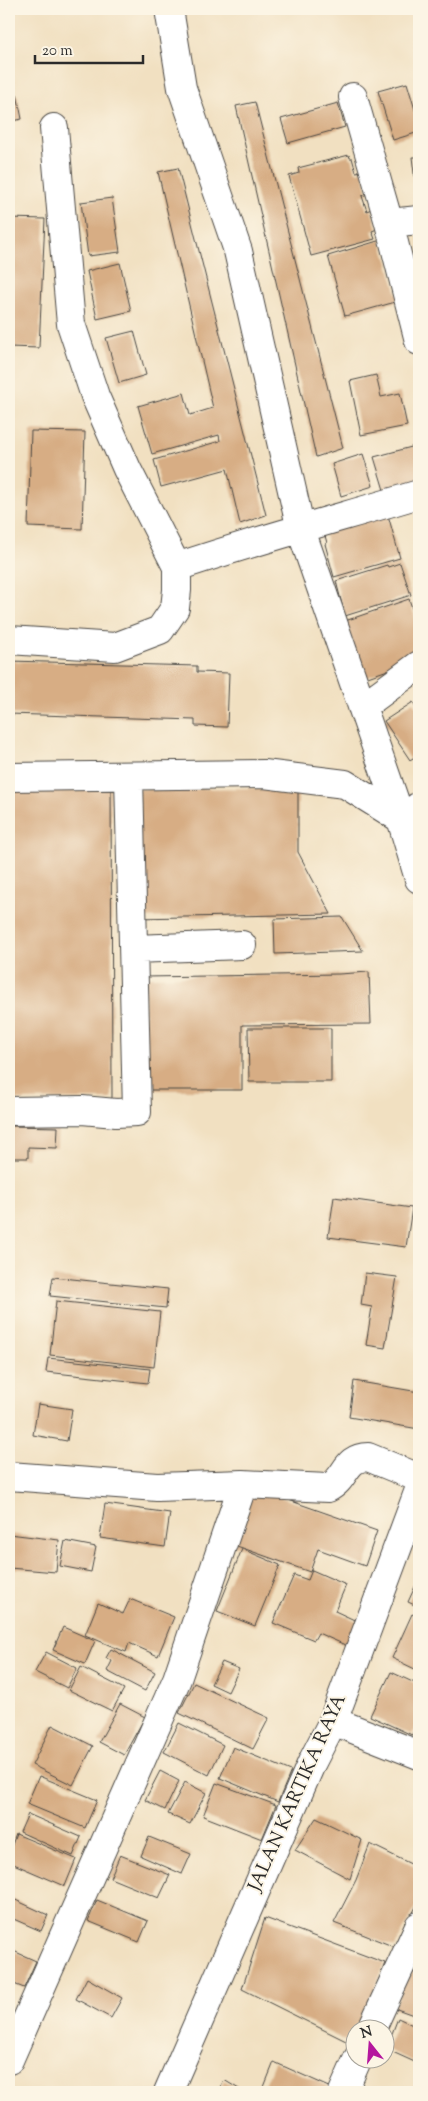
<svg xmlns="http://www.w3.org/2000/svg" width="428" height="2101" font-family="'Sorts Mill Goudy',serif">
	<style>
		.building { fill: #d7ad84 }
		.lines { fill: none; stroke-linecap: round; stroke-linejoin: round }
		.minor-casing { stroke: #494642; stroke-width: 30 }
		.minor { stroke: #fff; stroke-width: 28 }
		.labels { text-anchor: middle; dominant-baseline: central; stroke-width: 4; stroke-linejoin: round; paint-order: stroke }
		.street-label { font-size: 19px; fill: #2b2b2b; stroke: #fcf5e5 }
	</style>
	<rect width="100%" height="100%" fill="#fcf5e5"/>
	<filter id="ink" filterUnits="userSpaceOnUse"><feTurbulence type="fractalNoise" baseFrequency=".02" numOctaves="2"/><feDisplacementMap in="SourceGraphic" scale="10" xChannelSelector="R" yChannelSelector="G"/><feConvolveMatrix kernelMatrix="1 2 1 2 8 2 1 2 1" color-interpolation-filters="sRGB"/></filter>
	<filter id="wash" filterUnits="userSpaceOnUse"><feTurbulence type="fractalNoise" baseFrequency=".0096" numOctaves="4" result="noise"/><feDisplacementMap in="SourceGraphic" scale="20" xChannelSelector="R" yChannelSelector="G"/><feGaussianBlur stdDeviation="1.12" result="paint"/><feColorMatrix in="noise" values="0 0 0 0 0 0 0 0 0 0 0 0 0 0 0 0 0 1.4 0 .05"/><feComposite in="paint" operator="in"/></filter>
	<g filter="url(#wash)">
		<rect width="100%" height="100%" fill="#f1e0c1"/>
		<g id="blocks">
			<path class="building" d="M407,83l12,40v9l-26,8 -15,-49z
				M17,94l5,25 -13,3v-25z
				M255,102l88,346 -27,9 -80,-351z
				M338,103l7,24 -57,16 -7,-24z
				M349,155l1,3h2l4,14 7,-1 5,23 -6,2 5,15 4,-2 6,20 -5,2 3,8 -64,17 -22,-80 10,-3 -1,-5z
				M412,157h7v33h-3z
				M178,168l88,347 -26,9 -13,-55 -66,18 -7,-27 66,-19 -1,-6 -67,19 -14,-48 46,-13 6,22 23,-7 -55,-236z
				M112,198l8,54 -32,4 -7,-54z
				M9,218l36,1 -6,129 -30,-1z
				M381,240l18,61 -54,15 -17,-60z
				M120,263l11,48 -34,8 -10,-48z
				M134,331l12,44 -27,8 -13,-45z
				M376,375l5,22 19,-4 7,33 -46,9 -11,-54z
				M31,431l54,1 -3,97 -54,-2z
				M419,445v35l-35,10 -10,-33z
				M363,454l10,32 -32,10 -9,-32z
				M386,508l14,50 -66,19 -9,-33 2,-1 -5,-18z
				M400,563l11,32 -66,21 -9,-35 51,-16 1,2z
				M409,599l10,30v30l-54,19 -20,-57z
				M9,661l188,5v6l32,1 -2,54 -32,-1v-6l-186,-6z
				M413,702l6,9v43l-9,6 -26,-39z
				M111,777l1,322 -103,1v-322z
				M298,788v64l33,62 -195,4v-129z
				M342,917l21,34 -88,3 -1,-35z
				M369,972l2,52 -129,1v65h-97v-113l194,-3z
				M248,1028h83v54h-82z
				M9,1126l49,1 -1,21 -29,-1v11h-19z
				M334,1197l78,11 -6,39 -78,-10z
				M365,1273l32,4 -12,71 -19,-3 6,-38 -11,-2z
				M53,1277l115,12 -2,19 -116,-12z
				M56,1301l104,11 -6,55 -104,-12z
				M48,1358l102,11 -2,14 -102,-11z
				M354,1381l65,11v37l-70,-12z
				M38,1404l34,5 -5,32 -34,-6z
				M254,1488l123,43 -12,35 -47,-17 -8,23 -76,-27z
				M105,1504l65,9 -5,34 -65,-9z
				M9,1534l50,6 -3,32 -47,-4z
				M65,1541l31,6 -5,25 -31,-6z
				M242,1549l38,16 -25,61 -38,-15z
				M312,1570l34,15 -11,26 28,13 -11,24 -34,-15 -4,7 -41,-17 21,-48 14,5z
				M419,1578v29l-11,-5z
				M130,1599l44,18 -16,39 -29,-13 -3,9 -41,-17 13,-32 25,11z
				M412,1614l7,3v54l-27,-13z
				M63,1627l32,14 -10,23 -32,-14z
				M111,1649l44,23 -10,19 -38,-20 5,-10 -6,-3z
				M46,1652l31,16 -10,20 -32,-16z
				M222,1662l17,7 -11,23 -17,-8z
				M81,1667l43,22 -12,22 -43,-21z
				M391,1672l28,13v35l-7,15 -42,-19z
				M194,1683l75,35 -16,31 -74,-36z
				M120,1704l25,13 -21,38 -25,-13z
				M179,1723l44,22 -14,30 -45,-23z
				M52,1725l41,21 -20,39 -41,-20z
				M233,1747l58,24 -13,31 -58,-24z
				M160,1771l19,10 -14,29 -20,-10z
				M39,1776l58,24 -12,28 -58,-24z
				M185,1782l21,11 -16,31 -22,-10z
				M216,1783l60,22 -14,34 -59,-23z
				M28,1814l53,23 -8,19 -53,-24z
				M316,1818l46,22 -12,39 -55,-29z
				M16,1834l60,25 -11,27 -56,-24v-9z
				M149,1837l42,17 -9,20 -41,-18z
				M370,1844l49,24v33l-24,46 -61,-24 22,-43z
				M120,1855l50,20 -11,23 -49,-20z
				M9,1897l39,18 -7,16 -32,-14z
				M97,1900l51,21 -9,21 -51,-21z
				M265,1918l120,45 -25,65h-4l-2,17 -112,-56z
				M9,1949l27,12 -12,27 -15,-6z
				M410,1971l9,4v42l-25,-9z
				M87,1978l35,20 -11,20 -35,-19z
				M398,2018l21,10v36l-33,-15z
				M274,2062l60,27 -2,3h-70z
				M224,2080l20,12h-25z"/>
		</g>
	</g>
	<g filter="url(#ink)">
		<use href="#blocks" fill-opacity="0" stroke="#494642" stroke-width="1"/>
		<g class="lines">
			<g class="minor-casing">
				<path id="minor" d="M169,9l13,79 56,163 63,279 100,289
					M353,97l36,126 30,118
					M389,223l30,-3
					M177,567c80,-27 162,-49 242,-73
					M9,640l106,7 45,-17 15,-22 2,-18v-23l-50,-98 -32,-73 -24,-72 -17,-196
					M362,707l57,-42
					M9,777l255,-3 81,10 56,35
					M419,806l-18,13 18,60
					M134,949l108,-4
					M9,1111l73,-1 34,3 21,-1 -8,-336
					M9,1476l148,11 86,-3 85,4c19,-9 16,-31 40,-31l51,21
					M333,1721l86,34
					M372,2028l47,-102
					M9,2060l168,-381 66,-195
					M168,2092l144,-330 21,-41 86,-231
					M343,2092l15,-34"/>
			</g>
			<use href="#minor" class="minor"/>
		</g>
	</g>
	<g class="labels">
		<g class="street-label">
			<text transform="translate(298 1793) rotate(-66)">JALAN KARTIKA RAYA</text>
		</g>
	</g>
	<rect width="428" height="2101" fill="none" stroke="#fcf5e5" stroke-width="30"/>
	<g transform="translate(370 2044) rotate(343)"><circle r="24" fill="#fcf5e5" stroke="#a8a49b"/>
	<path d="M0-4L9 19L0 12L-9 19Z" fill="#b5179e"/>
	<text y="-8" font-size="14" font-weight="bold" text-anchor="middle" fill="#2b2b2b">N</text>
	</g>
	<path d="M35 55v8h108v-8" fill="none" stroke="#2b2b2b" stroke-width="2.5"/>
	<text x="42" y="55" font-size="15" fill="#2b2b2b" stroke="#fcf5e5" stroke-width="4" paint-order="stroke">20 m</text>
</svg>
